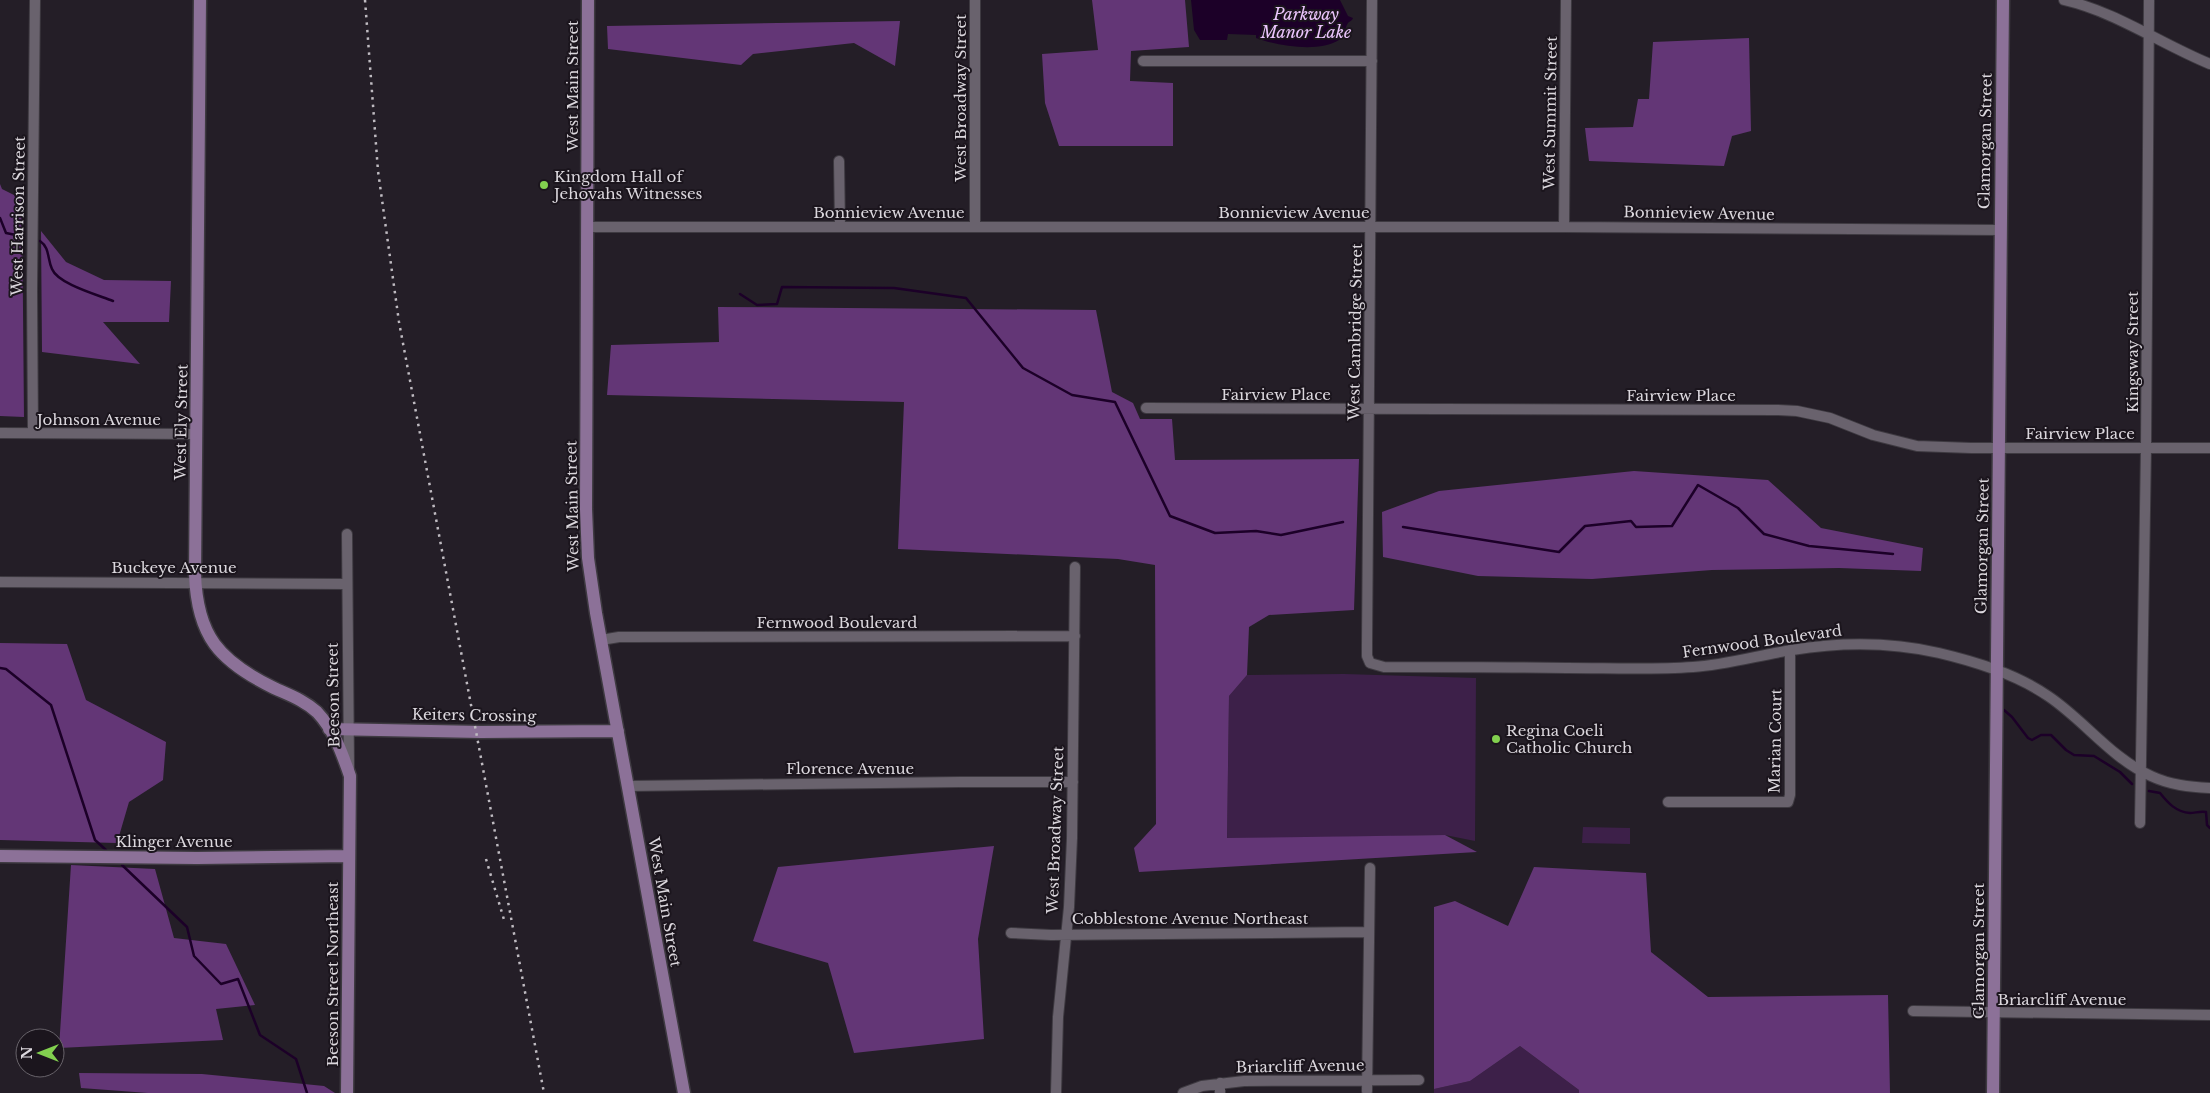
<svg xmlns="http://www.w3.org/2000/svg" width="2210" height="1093" font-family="'Libre Baskerville',serif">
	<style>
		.green { fill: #3d2049 }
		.forest { fill: #633676 }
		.water { fill: #1c0028 }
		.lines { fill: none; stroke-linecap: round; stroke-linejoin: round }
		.stream { stroke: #1c0028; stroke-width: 2.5 }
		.street-casing { stroke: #3e3a41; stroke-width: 12 }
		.secondary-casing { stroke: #3e3a41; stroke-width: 15 }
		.street { stroke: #69626d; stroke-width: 10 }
		.secondary { stroke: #8c7198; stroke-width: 12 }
		.rail { stroke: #bfbbc1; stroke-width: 2.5; stroke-dasharray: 2.5 5; stroke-linecap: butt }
		.poi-dot { fill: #82d04f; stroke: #1b151d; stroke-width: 2 }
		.labels { text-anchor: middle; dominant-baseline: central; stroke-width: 4; stroke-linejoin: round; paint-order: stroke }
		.street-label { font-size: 15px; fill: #dbd7dd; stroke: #1b151d }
		.poi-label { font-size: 15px; fill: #dbd7dd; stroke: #1b151d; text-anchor: start }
		.water-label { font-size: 16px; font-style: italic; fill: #ecc6fe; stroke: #1b151d }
	</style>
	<rect width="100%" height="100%" fill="#241e27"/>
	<path class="green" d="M1344,674l132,4 -1,163 -30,-6 -218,4 2,-143 18,-21z
		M1583,827l47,1v16l-48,-1z
		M1520,1046l59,44v3h-145v-4l36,-8z"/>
	<path class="forest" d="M1092,0h93l4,47 -58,4 -1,30 43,2v63h-114l-14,-43 -3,-49 56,-4z
		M900,21l-5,45 -41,-23 -101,11 -12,11 -133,-16 -1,-23z
		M1749,38l2,93 -19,5 -8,30 -135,-5 -4,-33 48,-1 5,-28h11l4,-57z
		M0,184l2,5 20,10 2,218 -24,-1z
		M41,231l25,31 38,18 67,1 -2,41h-66l37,42 -98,-12z
		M718,307l378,3 16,82 21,11 7,16h32l3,41 184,-1 -5,151 -85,5 -20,12 -2,48 -18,21 -2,142 218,-3 32,17 -338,20 -5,-24 22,-24 -1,-259 -37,-6 -220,-10 6,-147 -297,-7 4,-50 108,-3z
		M1634,471l134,9 53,48 102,20 -2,23 -82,-3 -127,2 -120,9 -114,-3 -95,-19 -1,-45 57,-21z
		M0,643l67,1 19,56 80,42 -3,38 -34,22 -12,41 -117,-3z
		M994,846l-16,93 6,100 -130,14 -26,-90 -75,-22 25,-74z
		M71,865l84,4 19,69 52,6 29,61 -39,4 7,31 -164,8z
		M1534,867l112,6 5,79 57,45 180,-2 2,98h-311v-3l-59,-44 -50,35 -36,8v-182l21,-6 53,25z
		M79,1073l123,1 122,12 11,7h-187l-67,-5z"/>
	<path class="water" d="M1191,0h149l8,16 5,2c-1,3 -3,3 -5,5 -4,6 -2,12 -9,17 -20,13 -61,6 -83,-2v-3l-28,-1 -1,6h-27l-6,-10z"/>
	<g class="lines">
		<path class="stream" d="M0,218l6,15 15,3
			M40,241c10,7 7,17 12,28 6,15 46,26 61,32
			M740,294l17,11 20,-1 5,-17 112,1 72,10 57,70 49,27 43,7 55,114 45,17 41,-2 25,4 62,-13
			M1403,527l156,25 26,-26 46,-5 5,6 36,-1 26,-41 40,23 26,26 45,12 84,8
			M0,668l6,1 45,36 44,135 11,10
			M2004,710l8,7 16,21 4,2 9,-5h10l15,15 8,5 20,1 26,16 12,12
			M2149,791l11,2c8,10 16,19 30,20 5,0 10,-2 16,-1l1,13 3,3
			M122,865l65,62 7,29 27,28 17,-5 22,56 36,24 11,34"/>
		<g class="street-casing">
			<path id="street" d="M1372,0l-5,645v11l3,7 14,4c61,0 122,0 183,1 42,0 84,2 126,-1 34,-2 66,-12 99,-17 49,-8 99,-8 147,3 38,9 77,21 109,43 36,24 63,62 103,80 19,9 39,11 59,12
				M2064,0c52,12 97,44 146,64
				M1143,61h229
				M839,161l1,66
				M587,227h977l436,3
				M975,227v-227
				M1564,227l2,-227
				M1146,408l632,2 19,1 33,7 43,17 44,11 54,2h239
				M0,433l197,1
				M33,433l-1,-143 3,-290
				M347,534l2,234
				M0,582l347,2
				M601,640l18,-3 456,-1
				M628,786l331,-4h114
				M1668,802h120l2,-7v-145
				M2140,823l6,-375 3,-448
				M1011,933l40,2 318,-3
				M1913,1011l297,4
				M1220,1083v10
				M1367,1091l3,-223
				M1056,1093l2,-76 11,-110 3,-69 3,-271
				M1183,1093l19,-7 42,-5 175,-1"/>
		</g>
		<g class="secondary-casing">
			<path id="secondary" d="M200,0l-5,574c2,62 24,87 79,114 15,7 30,12 43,24 17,18 25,41 33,64l-3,317
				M588,0l-2,509 2,49 8,55 88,480
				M329,729l152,3 137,-1
				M0,856l197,2 152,-2
				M1993,1093l10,-1093"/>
		</g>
		<use href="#street" class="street"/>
		<use href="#secondary" class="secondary"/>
		<path class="rail" d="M365,0l13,171 21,151 145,771
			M486,859l19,64"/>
	</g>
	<g class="poi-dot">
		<circle cx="544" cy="185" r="5"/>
		<circle cx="1496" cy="739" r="5"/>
	</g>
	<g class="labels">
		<g class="street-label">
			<text transform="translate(572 86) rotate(-90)">West Main Street</text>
			<text transform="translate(960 98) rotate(-90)">West Broadway Street</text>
			<text transform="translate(1550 113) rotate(-89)">West Summit Street</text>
			<text transform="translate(1985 141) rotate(-89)">Glamorgan Street</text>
			<text x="889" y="212">Bonnieview Avenue</text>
			<text x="1294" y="212">Bonnieview Avenue</text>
			<text transform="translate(1699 213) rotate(1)">Bonnieview Avenue</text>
			<text transform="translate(18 216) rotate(-89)">West Harrison Street</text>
			<text transform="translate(1355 332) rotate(-89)">West Cambridge Street</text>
			<text transform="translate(2132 352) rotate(-90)">Kingsway Street</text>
			<text x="1276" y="394">Fairview Place</text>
			<text x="1681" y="395">Fairview Place</text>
			<text x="99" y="419">Johnson Avenue</text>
			<text transform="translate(181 422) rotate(-89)">West Ely Street</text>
			<text x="2080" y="433">Fairview Place</text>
			<text transform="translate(572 506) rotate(-91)">West Main Street</text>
			<text transform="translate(1982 546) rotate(-89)">Glamorgan Street</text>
			<text x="174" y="567">Buckeye Avenue</text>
			<text x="837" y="622">Fernwood Boulevard</text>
			<text transform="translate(1762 641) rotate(-8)">Fernwood Boulevard</text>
			<text transform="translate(333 695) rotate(-91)">Beeson Street</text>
			<text transform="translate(474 715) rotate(1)">Keiters Crossing</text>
			<text transform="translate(1775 741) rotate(-89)">Marian Court</text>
			<text x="850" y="768">Florence Avenue</text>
			<text transform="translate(1055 830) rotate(-88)">West Broadway Street</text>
			<text x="174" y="841">Klinger Avenue</text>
			<text transform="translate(665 902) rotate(80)">West Main Street</text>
			<text x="1190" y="918">Cobblestone Avenue Northeast</text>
			<text transform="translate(1978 951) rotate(-90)">Glamorgan Street</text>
			<text transform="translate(332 974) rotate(-90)">Beeson Street Northeast</text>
			<text x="2062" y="999">Briarcliff Avenue</text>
			<text transform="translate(1300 1066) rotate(-1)">Briarcliff Avenue</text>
		</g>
		<g class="poi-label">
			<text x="554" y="176">Kingdom Hall of<tspan x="554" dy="17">Jehovahs Witnesses</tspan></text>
			<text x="1506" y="730">Regina Coeli<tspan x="1506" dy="17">Catholic Church</tspan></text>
		</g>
		<g class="water-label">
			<text x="1306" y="14">Parkway<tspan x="1306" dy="18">Manor Lake</tspan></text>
		</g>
	</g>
	<g transform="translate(40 1053) rotate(270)"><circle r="24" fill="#1b151d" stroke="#68636a"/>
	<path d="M0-4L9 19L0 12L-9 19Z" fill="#82d04f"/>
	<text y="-8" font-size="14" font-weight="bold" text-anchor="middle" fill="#dbd7dd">N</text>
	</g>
</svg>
